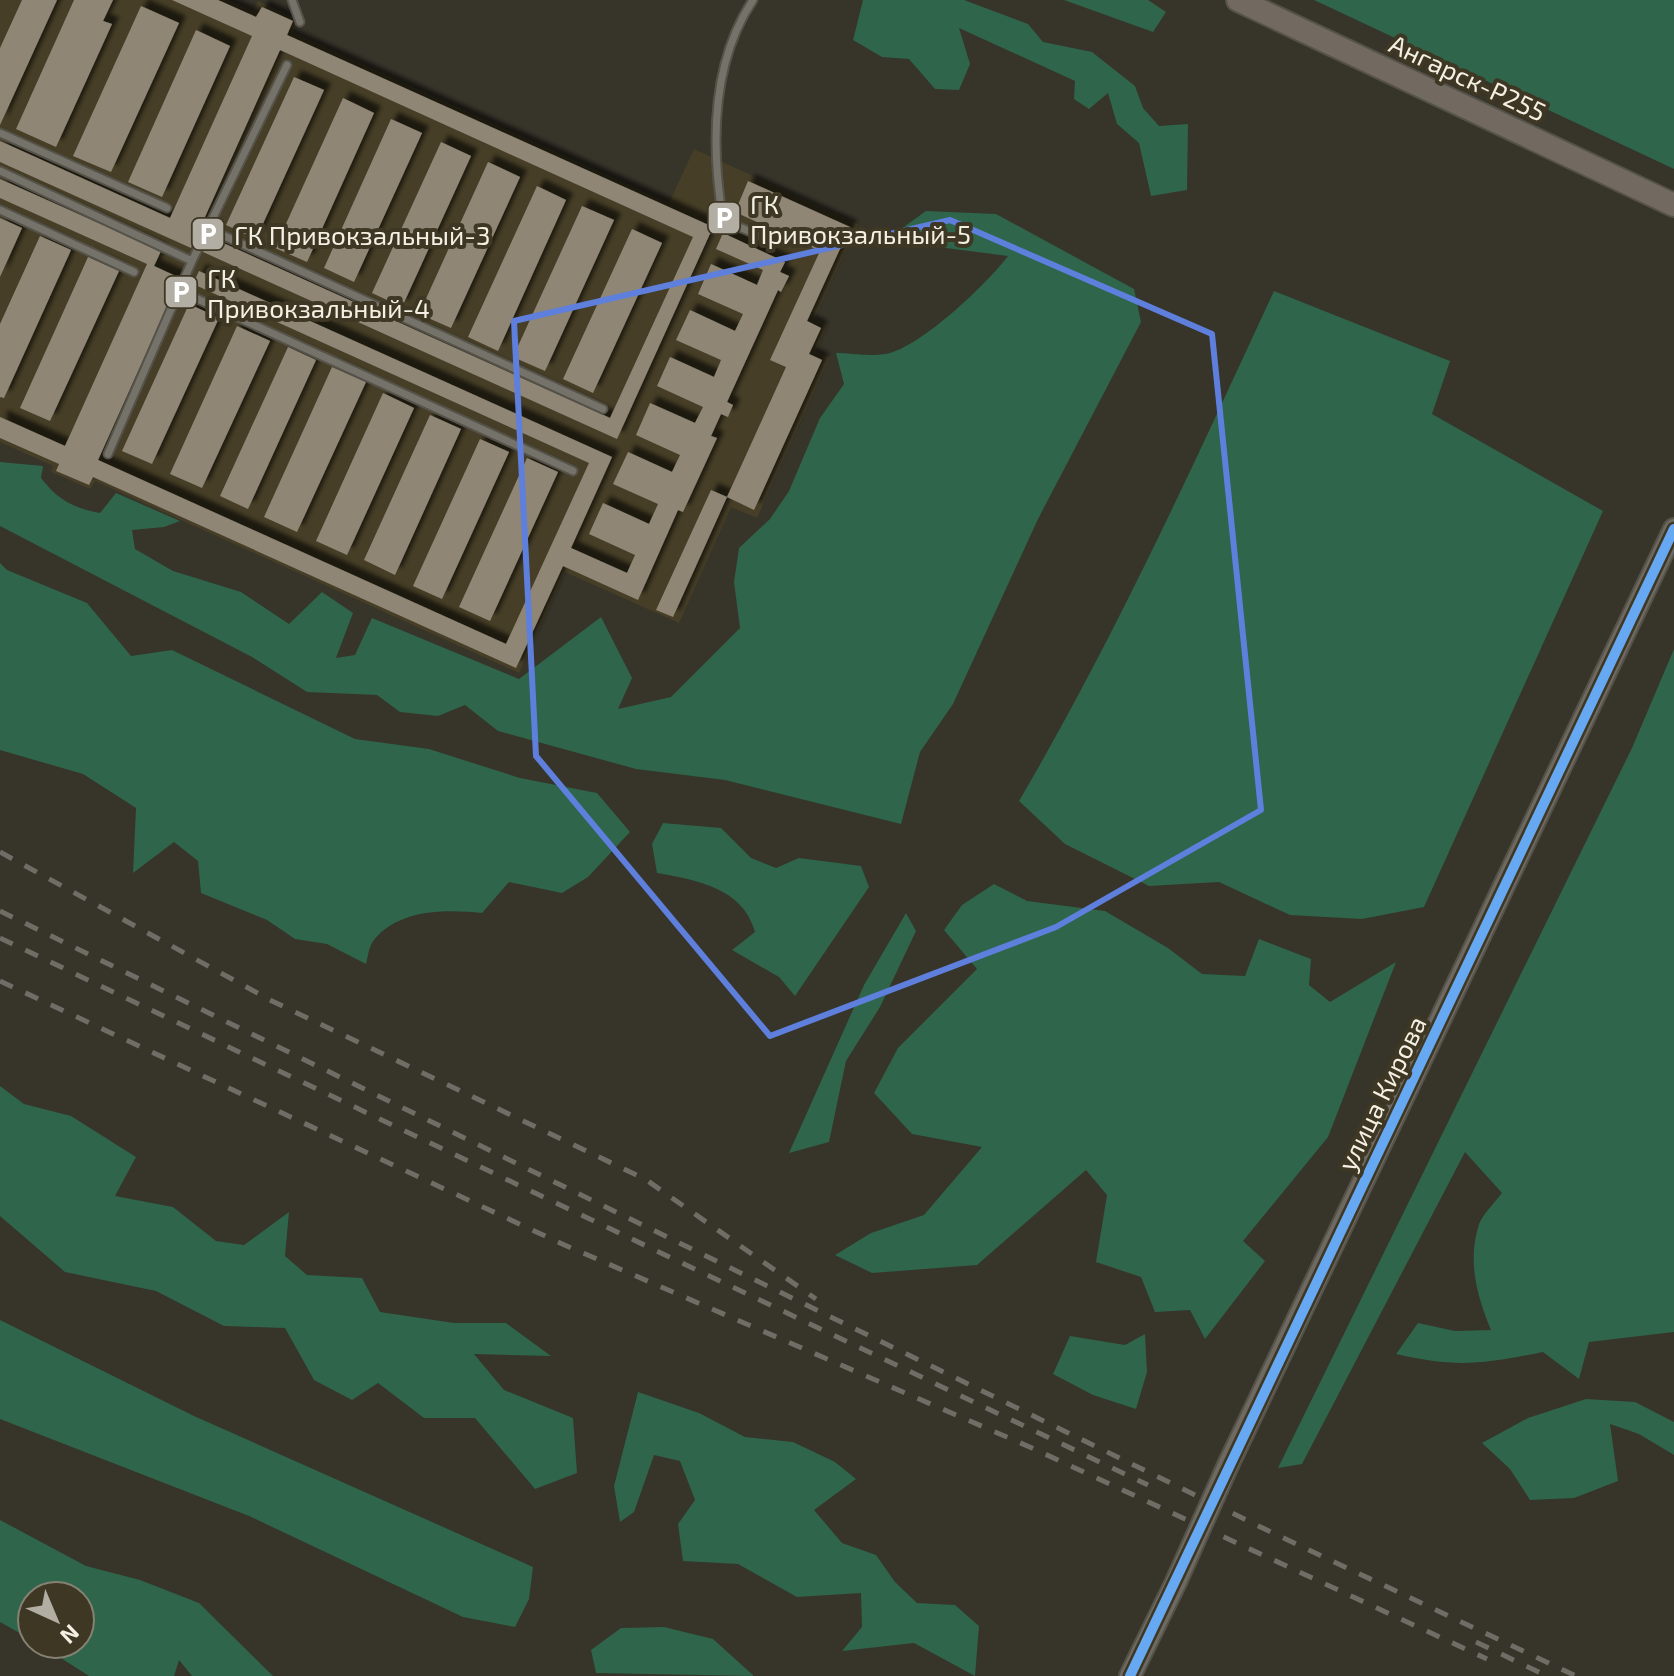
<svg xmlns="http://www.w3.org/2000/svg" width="1674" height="1676" font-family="'Exo 2',sans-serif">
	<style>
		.built { fill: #463e26 }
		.green { fill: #2e654b }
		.building { fill: #908676; filter: url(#shadow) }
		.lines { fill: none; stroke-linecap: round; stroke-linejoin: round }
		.lane-casing { stroke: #55524a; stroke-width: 11 }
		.secondary-casing { stroke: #55524a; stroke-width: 24 }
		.primary-casing { stroke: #55524a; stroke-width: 26 }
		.lane { stroke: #75726a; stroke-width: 7 }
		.secondary { stroke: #6e6961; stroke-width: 20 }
		.primary { stroke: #726a61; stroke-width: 22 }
		.rail { stroke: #6f6d66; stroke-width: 5; stroke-dasharray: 14 14; stroke-linecap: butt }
		.secondary-bridge-casing { stroke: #55524a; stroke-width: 24; stroke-linecap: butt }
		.secondary-bridge { stroke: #6e6961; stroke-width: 20 }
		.cycleway-casing { stroke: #3d3724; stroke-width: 15 }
		.cycleway { stroke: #66a8f1; stroke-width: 10 }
		.marked { fill: none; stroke: #5e7fdc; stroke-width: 6; stroke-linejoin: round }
		.labels { text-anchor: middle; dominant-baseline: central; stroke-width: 8; stroke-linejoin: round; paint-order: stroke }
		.street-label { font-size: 26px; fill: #f4f0e4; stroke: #3d3724 }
		.poi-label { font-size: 26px; fill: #f4f0e4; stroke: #3d3724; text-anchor: start }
	</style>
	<defs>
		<filter id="shadow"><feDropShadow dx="7" dy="-7" stdDeviation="2" flood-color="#0009"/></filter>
	</defs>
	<rect width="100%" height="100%" fill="#37342a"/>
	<path class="built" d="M0,0h229l24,11 5,-10 41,19 -6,12 376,171 25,-54 164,75 -43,94 13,6 -12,27 14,6 -73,161 -26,-11 -52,116 -114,-51 -46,101 -424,-192 -5,8 -39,-17 2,-6 -53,-24z"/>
	<path class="green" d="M863,0h101l64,24 15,18 49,10 43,34 8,22 16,18 29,-2 -1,66 -36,6 -12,-53 -22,-19 -9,-31 -19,16 -15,-10 1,-18 -116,-53 11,36 -11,26 -24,-1 -26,-30 -27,-2 -29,-17z
		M1064,0h84l18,12 -13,20z
		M1314,0h360v169z
		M926,211l70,3 138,75 7,33 -103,197 -85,185 -33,48 -19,72 -176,-44 -89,-11 -138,-38 -33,-26 -27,11 -38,-4 -23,-17 -70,-3 -55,-35 -252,-131v-64l43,4 -2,12c17,22 32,30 59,35l16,-20 64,28 -16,6 -32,3 3,19 38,22 68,21 48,32 33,-32 31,21 -17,45 19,-3 17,-37 147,61 82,-62 31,61 -14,31 53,-12 69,-69 -6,-46 5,-34 31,-29 19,-28 31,-73 24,-34 -8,-31c16,0 41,5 57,-1 33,-11 94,-68 115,-96l-93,-12 -10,-18z
		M1274,291l176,70 -18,53 171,97 -179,396 -62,12 -72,-4 -71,-33 -70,4 -84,-42 -46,-43c96,-164 175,-337 255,-510z
		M0,563l7,7 80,33 44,53 41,-6 183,89 74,10 91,29 77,15 33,39 -42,45 -26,16 -53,-11 -27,31c-35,-4 -84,-4 -108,27 -5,5 -6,17 -8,24l-39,-20 -32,-5 -28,-19 -66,-27 -3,-32 -24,-19 -41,31 3,-65 -53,-34 -83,-24z
		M1674,649v683l-85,10 -10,37 -36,-27c-60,12 -86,16 -147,2l22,-31 37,8 36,-1c-14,-34 -24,-69 -12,-106 4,-10 16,-22 23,-31l-37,-41 -163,312 -24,4 354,-720z
		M663,823l58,5 30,30 25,10 23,-10 62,8 8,21 -74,109 -16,-19 -47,-27 23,-18c-12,-44 -58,-52 -98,-59l-5,-29z
		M994,884l33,17 78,10 63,37 34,26 43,2 14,-37 52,20 -2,26 21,17 66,-40 -68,175 -85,104 22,20 -60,78 -15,-29 -35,2 -14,-35 -45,-15 11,-67 -21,-25 -109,95 -105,8 -37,-18 36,-22 53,-18 58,-68 -70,-13 -38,-41 24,-45 79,-79 -33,-39 18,-25z
		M906,913l10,18 -36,76 -34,54 -17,81 -40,11 75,-168z
		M0,1086l24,18 47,12 65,41 -21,39 58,11 43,34 28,4 45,-33 -4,44 22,19 55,3 18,34 74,11h52l45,33 -77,-2 30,36 69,28 4,55 -42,16 -60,-71h-51l-46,-35 -26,17 -38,-20 -29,-52 -61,-2 -68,-35 -91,-19 -65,-56z
		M0,1320l194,96 339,151 -4,32 -14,28 -52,-10 -214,-101 -249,-97z
		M1145,1334l2,38 -11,37 -43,-14 -40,-21 17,-38 55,9z
		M638,1392l61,21 46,24 48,5 42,20 21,17 -42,31 28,33 34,12 19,27 22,21 38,2 24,21 -4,50 -61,-33 -72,8 20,-24 -1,-34 -64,4 -59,-33 -55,-3 -5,-37 17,-24 -15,-39 -26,-6 -20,57 -14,10 -6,-36z
		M1586,1399l49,3 39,20v33l-35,-21 -29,-10 8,57 -44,17 -44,2 -20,-31 -28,-26 46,-25z
		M0,1520l86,46 54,14 59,23 74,73h-81l-13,-16 -5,16h-85l-50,-32h41v-48h-48v44l-32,-18z
		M664,1627l49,12 41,37 -158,-3 -5,-23 30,-22z"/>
	<path class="building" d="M22,0h35l-57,125v-77z
		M74,0h39l-10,21 9,3 -56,123 -40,-18z
		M172,0h46l38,17 6,-10 31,14 -6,14 426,192 -96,212 -414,-187 7,-15 400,181 83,-181 -413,-187 -89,198 -191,-86v-21l170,77 82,-182z
		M141,6l38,17 -68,149 -38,-16z
		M196,30l34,16 -68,151 -34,-15z
		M294,77l30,13 -68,149 -30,-14z
		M343,98l31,15 -67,149 -32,-14z
		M391,119l31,14 -68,149 -30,-14z
		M441,142l30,14 -69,151 -30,-14z
		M488,162l32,15 -69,151 -32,-14z
		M0,179l161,72 -7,15 26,12 -82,182 408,184 83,-181 -396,-179 6,-13 413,186 -41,91 56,25 8,-18 -46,-21 14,-31 46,21 9,-20 -45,-20 15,-32 44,20 8,-17 -44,-20 14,-32 45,20 8,-16 -46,-21 13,-29 44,20 7,-17 -45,-20 14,-30 45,21 8,-17 -45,-20 13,-30 46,21 6,-15 -47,-21 7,-16 62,29 -5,10 9,4 -8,16 -3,-2 -51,112 6,3 -5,12 -7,-3 -10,22 6,2 -34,74 -5,-2 -40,90 -75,-34 -47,102 -423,-191 -4,8 -33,-14 3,-7 -59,-26v-21l65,29 82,-182 -147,-66z
		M748,181l102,46 -43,94 14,7 -12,26 13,6 -68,150 -27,-13 59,-130 -16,-7 50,-109 -85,-39z
		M537,186l29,14 -68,151 -30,-14z
		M582,206l32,14 -69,151 -32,-14z
		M0,218l22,10 -22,49z
		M632,229l30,14 -69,150 -30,-14z
		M40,236l31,14 -67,148 -4,-1v-73z
		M88,257l31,14 -69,150 -30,-13z
		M189,304l30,14 -67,146 -30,-13z
		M237,326l33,15 -68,147 -32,-14z
		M288,347l28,13 -68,149 -28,-13z
		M332,367l34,15 -69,150 -33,-15z
		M383,393l31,15 -67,147 -31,-14z
		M430,415l31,14 -66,146 -31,-15z
		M480,439l29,13 -67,147 -29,-13z
		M527,458l31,14 -68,149 -31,-14z
		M711,490l16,7 -54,120 -17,-7z"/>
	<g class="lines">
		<g class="lane-casing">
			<path id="lane" d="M292,0l8,22
				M753,0c-42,63 -42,147 -30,220l35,15
				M0,133l167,75
				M0,171l192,90
				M0,210l134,62
				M209,229l394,180
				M180,291l393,180
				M108,454l84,-193 95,-196"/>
		</g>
		<g class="secondary-casing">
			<path id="secondary" d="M1229,1463l445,-934
				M1130,1676l46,-94"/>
		</g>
		<g class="primary-casing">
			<path id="primary" d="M1238,0l436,205"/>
		</g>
		<use href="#lane" class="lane"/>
		<use href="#secondary" class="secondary"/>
		<use href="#primary" class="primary"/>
		<path class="rail" d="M0,852l272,149 373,178 171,120
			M0,911l1275,623 301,142
			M0,938l1148,547
			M0,981l560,262 472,205 455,211
			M1476,1642l71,34"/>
		<g class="secondary-bridge-casing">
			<path id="secondary-bridge" d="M1176,1582l53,-119"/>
		</g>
		<use href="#secondary-bridge" class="secondary-bridge"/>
		<g class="cycleway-casing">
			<path id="cycleway" d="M1130,1676l544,-1147"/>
		</g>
		<use href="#cycleway" class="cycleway"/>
	</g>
	<path class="marked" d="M950,220l262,114 49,476 -205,117 -286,109 -234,-280 -22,-435z"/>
	<defs>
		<g id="parking-square" transform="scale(1.8)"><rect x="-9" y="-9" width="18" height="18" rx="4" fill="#b2aea3" stroke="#3d3724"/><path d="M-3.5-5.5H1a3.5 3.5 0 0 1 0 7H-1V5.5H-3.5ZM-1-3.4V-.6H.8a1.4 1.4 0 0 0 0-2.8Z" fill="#fff"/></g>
	</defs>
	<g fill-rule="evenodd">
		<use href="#parking-square" x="724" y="218"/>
		<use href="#parking-square" x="208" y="234"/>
		<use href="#parking-square" x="181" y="292"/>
	</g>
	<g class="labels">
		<g class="street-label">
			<text transform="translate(1468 77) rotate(25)">Ангарск-Р255</text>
			<text transform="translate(1381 1093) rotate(-64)">улица Кирова</text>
		</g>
		<g class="poi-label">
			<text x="750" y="203">ГК<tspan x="750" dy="30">Привокзальный-5</tspan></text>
			<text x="234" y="234">ГК Привокзальный-3</text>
			<text x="207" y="277">ГК<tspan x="207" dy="30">Привокзальный-4</tspan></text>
		</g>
	</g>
	<g transform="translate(56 1620) rotate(136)"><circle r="38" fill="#3d3724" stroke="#868171" stroke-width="2"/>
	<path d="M0-6L14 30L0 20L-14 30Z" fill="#b2aea3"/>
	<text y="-12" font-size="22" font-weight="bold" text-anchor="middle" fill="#f4f0e4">N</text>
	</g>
</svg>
